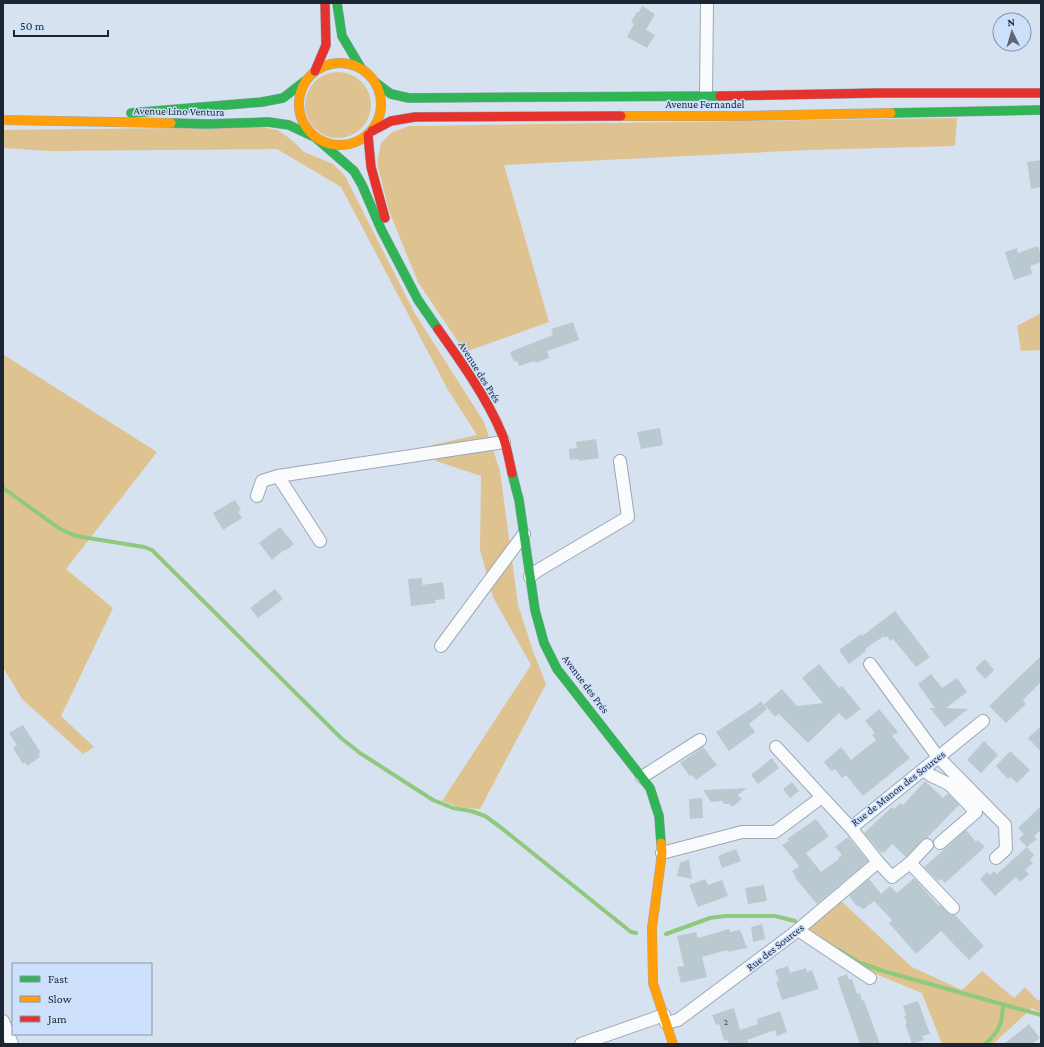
<svg xmlns="http://www.w3.org/2000/svg" width="1044" height="1047" font-family="'Crimson Pro',serif">
	<style>
		.green { fill: #dec28f }
		.lines { fill: none; stroke-linecap: round; stroke-linejoin: round }
		.stream { stroke: #8ec97e; stroke-width: 4 }
		.building { fill: #bac9d0 }
		.street-casing { stroke: #9ea7b4; stroke-width: 14 }
		.fast-casing { stroke: #9ea7b4; stroke-width: 10 }
		.slow-casing { stroke: #9ea7b4; stroke-width: 10 }
		.jam-casing { stroke: #9ea7b4; stroke-width: 10 }
		.street { stroke: #f9fbfd; stroke-width: 12 }
		.fast { stroke: #30b455; stroke-width: 9 }
		.slow { stroke: #ff9f0a; stroke-width: 9 }
		.jam { stroke: #e5322d; stroke-width: 9 }
		.labels { text-anchor: middle; dominant-baseline: central; stroke-width: 3; stroke-linejoin: round; paint-order: stroke }
		.number-label { font-size: 9px; fill: #444e5a }
		.street-label { font-size: 11px; fill: #1c2532; stroke: #cce0fc }
	</style>
	<rect width="100%" height="100%" fill="#d7e2f1"/>
	<path class="green" d="M305 105a33 33 0 1 1 66 0a33 33 0 1 1-66 0Z
		M957,118l-2,28 -148,4 -303,15 45,157 -84,30 -47,-70 -29,-71 -12,-48 4,-20 11,-11 18,-6z
		M261,127l17,3 15,11 11,11 29,12 12,12 69,136 70,110 16,49 18,134 15,46 13,33 -66,125 -21,-2 -17,-6 89,-136 -38,-68 -13,-47 1,-74 -45,-15 -4,-16 45,-10 -29,-45 -107,-203 -64,-38 -227,2 -47,-3v-18z
		M1041,313v37l-20,1 -4,-25z
		M4,355l153,97 -91,117 47,39 -52,108 33,31 -11,7 -61,-55 -19,-32v-40l2,-3 -2,-4v-261z
		M840,900l72,67 50,23 20,-19 32,27 11,-11 13,14 3,-2v14l-9,-5 -39,36h-51l-20,-51 -61,-25 -57,-38z"/>
	<g class="lines">
		<path class="stream" d="M3,488l57,41 16,7 68,11 8,3 189,188 19,15 73,47 20,8 18,3 14,5 14,10 132,106 5,1
			M666,934l44,-16 15,-2h50l20,5
			M839,950l19,12 25,9 158,44
			M985,1044c15,-13 17,-20 18,-39"/>
	</g>
	<path class="building" d="M642,6l13,8 -9,16 9,5 -8,13 -20,-11 7,-13 -3,-2 6,-10h2z
		M1041,160v27l-10,2 -4,-27z
		M1038,246l3,10v6l-11,4 2,8 -18,6 -9,-28 12,-4 1,5z
		M573,322l6,18 -32,11 2,7 -14,5v-2l-16,5 -2,-5 -3,1 -4,-10 43,-17 -2,-6z
		M660,428l3,17 -22,4 -4,-17z
		M596,439l3,19 -20,3 -1,-2 -8,1 -1,-11 8,-1 -1,-6z
		M235,500l6,10 -3,2 4,6 -19,12 -10,-17z
		M280,527l14,17 -9,7 -1,-1 -12,10 -13,-17z
		M422,578v7l21,-3 2,17 -10,1 1,3 -25,3 -3,-27z
		M275,589l8,10 -25,19 -8,-10z
		M895,611l35,46 -14,10 -23,-28 -3,2 -3,-5 -2,2 -1,-2 -19,13 1,2 -17,13 -10,-14 22,-16 1,2z
		M1041,656v26l-18,18 3,4 -20,19 -17,-17z
		M985,659l9,11 -9,9 -10,-11z
		M819,664l20,24 3,-2 19,23 -15,11 -7,-7 -31,30 -29,-29 -4,3 -11,-13 18,-15 15,17 26,-3 -21,-25z
		M931,674l11,14 15,-10 10,14 -21,16 22,1 -23,18 -15,-19h5l-17,-24z
		M761,701l6,8 -18,15 6,8 -26,19 -13,-19 39,-26z
		M879,709l19,23 -6,4 18,22 -47,38 -17,-21 -4,3 -7,-9 -4,2 -7,-9 17,-15 10,13 25,-20 -4,-5 3,-2 -10,-12z
		M23,725l18,28 -3,1 2,3 -13,9 -2,-4 -2,2 -10,-16 4,-3 -8,-12z
		M1041,726v26l-13,-14z
		M984,741l14,14 -17,18 -14,-13z
		M703,747l14,18 -21,15 -4,-5 -2,1 -10,-13z
		M1010,751l20,19 -13,13 -6,-6 -3,2 -12,-13z
		M772,758l7,10 -21,16 -7,-9z
		M925,781l18,17 5,-5 11,12 -32,33 -5,2 -16,17 -14,-13 -8,9 -2,-1 -1,1 -17,-20 28,-26 2,2 6,-6 3,2z
		M792,782l7,9 -9,7 -7,-9z
		M747,788l-9,7 4,4 -10,8 -2,-3h-7v-3l-12,1 -8,-12z
		M702,798l1,20 -13,1 -1,-20z
		M1041,806v24l-7,6 3,3 -10,8 -8,-8 5,-5 -6,-6z
		M816,819l13,17 -23,17 15,19 18,-13 -1,-1 4,-3 -7,-8 13,-10 20,24 -51,43 -22,-26 1,-1 -4,-6 7,-5 -17,-21 7,-4 -2,-2z
		M966,830l10,12 2,-2 7,7 -40,36 -4,-4 -3,2 -14,-14z
		M1027,847l7,8 -4,5 3,3 -8,7 4,4 -9,8 -4,-5 -21,19 -15,-17 7,-7 3,3 4,-4 3,3z
		M736,849l5,12 -19,7 -4,-12z
		M689,859l3,20 -15,-3 3,-13z
		M914,878l25,28 1,-1 11,10h4l29,31 -15,14 -28,-29 -25,23 -27,-31 3,-3 -18,-19 -10,8 -8,-4 -7,-9 20,-17 12,15 9,-8 7,7z
		M705,879l3,6 14,-5 6,16 -30,11 -9,-22z
		M764,885l3,16 -19,3 -3,-16z
		M762,924l3,15 -12,3 -2,-15z
		M729,929l1,3 10,-2 7,18 -19,4 -1,-2 -25,7 5,20 -26,6 -4,-16 7,-1 -7,-30 19,-4 2,6z
		M788,966l2,7 16,-5 1,4 5,-2 7,19 -37,11 -6,-18 3,-1 -4,-11z
		M847,974l2,6 3,-1 5,15 3,-1 2,8 2,-1 16,44h-20l-23,-66z
		M918,1001l12,33 -8,2 2,4 -12,4 -7,-20 2,-1 -3,-7 2,-1 -3,-9z
		M734,1008l6,22 18,-6 -1,-5 23,-8 7,21 -10,4 -2,-6 -28,10 2,4h-20l-1,-4 -4,1 -5,-17 -3,1 -4,-10z
		M1029,1024l11,14 -8,6h-28z"/>
	<g class="lines">
		<g class="street-casing">
			<path id="street" d="M706,96l1,-93
				M257,496l5,-15 16,-5
				M320,541l-42,-65 226,-34
				M530,577l7,-6 91,-54 -8,-56
				M441,646l83,-112
				M870,664l68,93 67,68 1,24 -10,9
				M776,747l46,50
				M923,770l9,6 17,8 27,28 -36,31
				M642,777l58,-37
				M851,828l27,34 14,15 18,-14 43,45
				M662,853l80,-21h33l47,-35 29,31 132,-107
				M910,863l17,-18
				M798,930l72,48
				M3,1021l9,23
				M666,1023l12,-3 115,-86 85,-72
				M581,1044l83,-29"/>
		</g>
		<g class="fast-casing">
			<path id="fast" d="M337,3l5,33 19,32
				M375,82l16,12 18,4 311,-2
				M131,113l131,-11 21,-4 22,-17
				M891,113l150,-3
				M171,123l35,1 62,-2 21,3 23,11
				M316,138l38,33 8,14 19,44 37,71 20,29
				M512,473l7,27 16,110 9,33 13,26 93,119 9,28 2,27"/>
		</g>
		<g class="slow-casing">
			<path id="slow" d="M299 104a41 41 0 1 1 82 0a41 41 0 1 1-82 0Z
				M621,116h120l150,-3
				M3,120l168,3
				M661,843l1,10 -10,75 1,55 20,61"/>
		</g>
		<g class="jam-casing">
			<path id="jam" d="M315,71l11,-26 -1,-42
				M720,96l158,-3h163
				M372,131l19,-10 24,-4 206,-1
				M368,135l3,32 14,51
				M438,329c22,31 49,69 64,105 5,12 7,26 10,39"/>
		</g>
		<use href="#street" class="street"/>
		<use href="#fast" class="fast"/>
		<use href="#slow" class="slow"/>
		<use href="#jam" class="jam"/>
	</g>
	<g class="labels">
		<g class="number-label">
			<text x="726" y="1022">2</text>
		</g>
		<g class="street-label">
			<text x="705" y="104">Avenue Fernandel</text>
			<text transform="translate(179 111) rotate(1)">Avenue Lino Ventura</text>
			<text transform="translate(480 372) rotate(58)">Avenue des Prés</text>
			<text transform="translate(586 684) rotate(53)">Avenue des Prés</text>
			<text transform="translate(898 788) rotate(-38)">Rue de Manon des Sources</text>
			<text transform="translate(775 947) rotate(-38)">Rue des Sources</text>
		</g>
	</g>
	<rect width="1044" height="1047" fill="none" stroke="#1c2532" stroke-width="8"/>
	<rect x="12" y="963" width="140" height="72" fill="#cce0fc" stroke="#8695ab"/>
	<rect x="20" y="976" width="20" height="6" fill="#30b455" stroke="#8695ab"/>
	<text x="48" y="983" font-size="12" fill="#1c2532">Fast</text>
	<rect x="20" y="996" width="20" height="6" fill="#ff9f0a" stroke="#8695ab"/>
	<text x="48" y="1003" font-size="12" fill="#1c2532">Slow</text>
	<rect x="20" y="1016" width="20" height="6" fill="#e5322d" stroke="#8695ab"/>
	<text x="48" y="1023" font-size="12" fill="#1c2532">Jam</text>
	<g transform="translate(1012 32) rotate(355)"><circle r="19" fill="#cce0fc" stroke="#8695ab"/>
	<path d="M0-3L7 15L0 10L-7 15Z" fill="#5d6775"/>
	<text y="-6" font-size="11" font-weight="bold" text-anchor="middle" fill="#1c2532">N</text>
	</g>
	<path d="M14 30v6h94v-6" fill="none" stroke="#1c2532" stroke-width="2"/>
	<text x="20" y="30" font-size="12" fill="#1c2532" stroke="#cce0fc" stroke-width="3" paint-order="stroke">50 m</text>
</svg>
